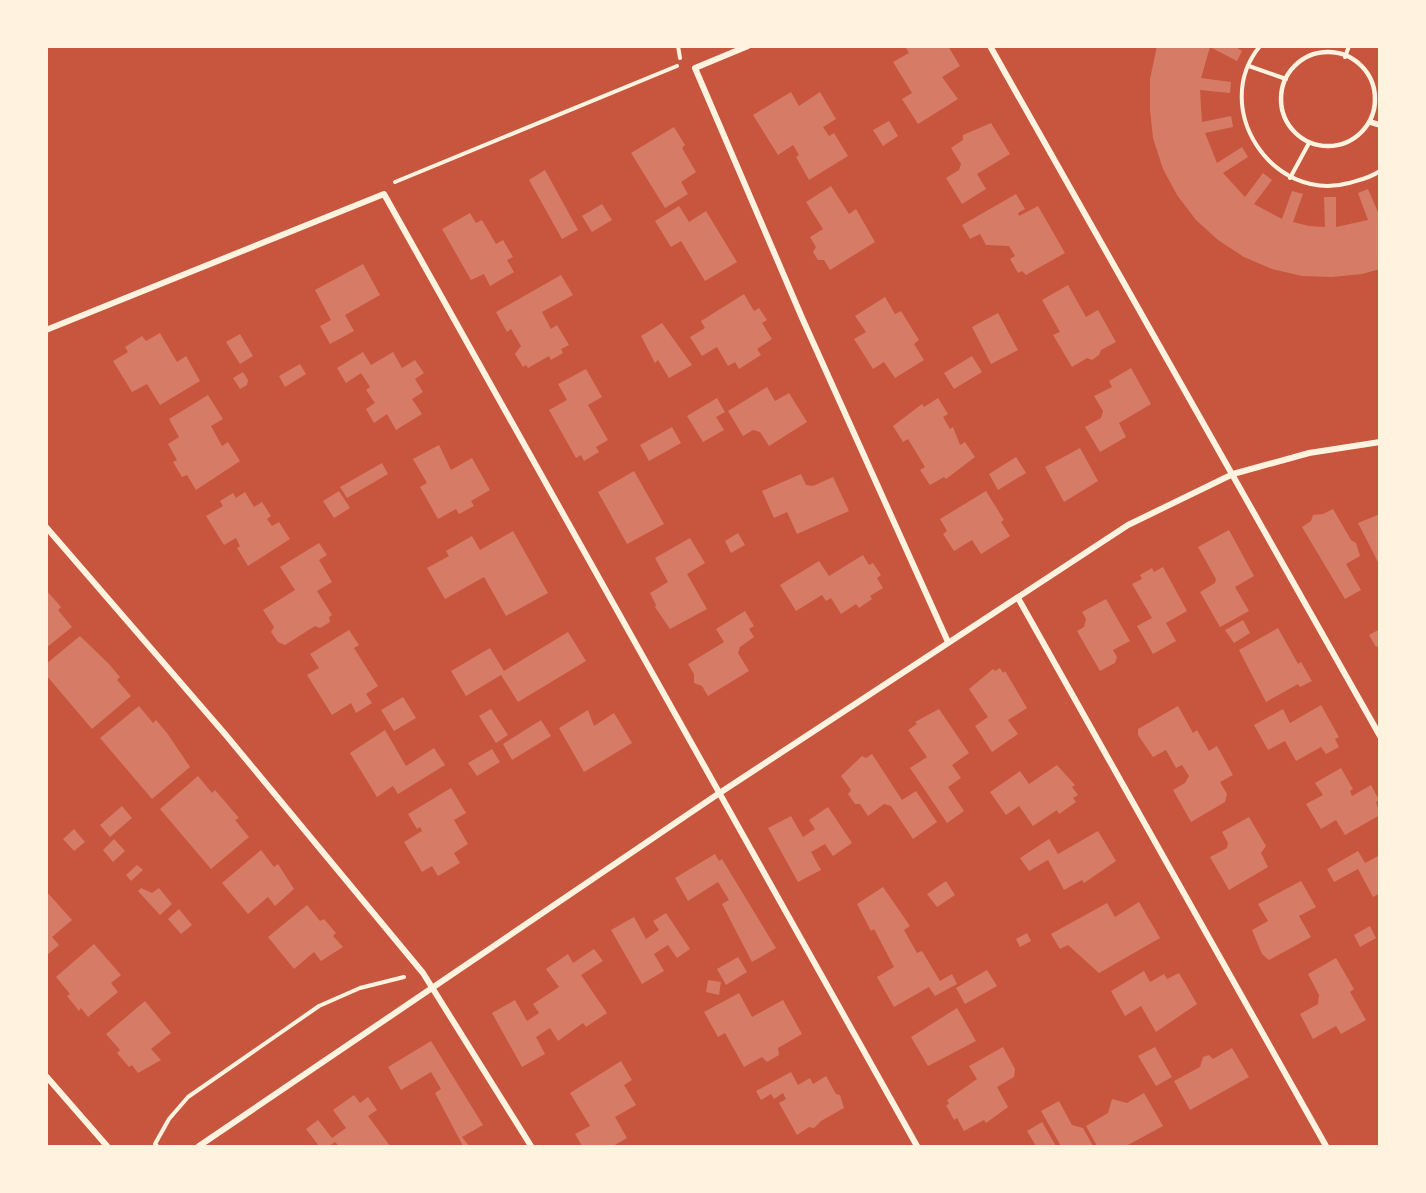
<svg xmlns="http://www.w3.org/2000/svg" width="1426" height="1193" font-family="'PT Sans Narrow',sans-serif">
	<style>
		.building { fill: #d67c66 }
		.lines { fill: none; stroke-linecap: round; stroke-linejoin: round }
		.path { stroke: #fff3e0; stroke-width: 4 }
		.service { stroke: #fff3e0; stroke-width: 4.5 }
		.minor { stroke: #fff3e0; stroke-width: 6 }
	</style>
	<rect width="100%" height="100%" fill="#c8553d"/>
	<path class="building" d="M908,46h40l12,20 -18,11 16,22 -40,25 -16,-25 10,-6 -19,-31 16,-9 -3,-5z
		M1157,46h77l8,5 -5,10 -27,-14 -9,31 30,4 -1,11 -30,-3 2,32 29,-6 1,5 1,6 -28,6 12,30 25,-16 6,10 -25,16 22,24 18,-24 9,7 -18,24 28,15 10,-28 11,3 -10,28 16,4 16,1 -1,-30h12v30l32,-7 -10,-27 10,-4 12,28v52l-18,5 -30,3 -30,-1 -30,-7 -28,-12 -26,-17 -22,-20 -19,-25 -14,-26 -10,-31 -3,-28v-31z
		M791,92l8,14 21,-14 16,27 -13,8 6,9 5,-3 14,23 -39,24 -13,-23 3,-2 -6,-10 -15,10 -25,-40z
		M889,121l9,15 -15,10 -10,-16z
		M991,123l19,31 -33,20 9,15 -24,15 -16,-26 13,-8 2,-6 -10,-16 12,-8v-5z
		M674,127l11,18 -3,3 14,24 -15,10 7,12 -23,14 -34,-55z
		M545,170l33,60 -16,9 -33,-59z
		M831,186l18,28 7,-5 19,33 -45,28 -6,-10h-6l-5,-8 3,-5 -6,-10 13,-8 -17,-27z
		M1016,194l9,15 -7,4 1,3 19,-10 27,47 -39,22 -4,-4 -4,2 -8,-14 5,-3 -6,-10 -23,-1 -6,-11 -10,5 -8,-14z
		M602,204l10,16 -20,12 -10,-16z
		M679,206l10,16 17,-11 31,51 -32,19 -24,-40 -10,6 -16,-26z
		M470,213l6,10 6,-3 14,24 7,-4 10,17 -6,3 7,12 -24,14 -6,-12 -13,6 -29,-51z
		M363,264l17,31 -35,20 9,16 -24,13 -10,-18 11,-6 -16,-30z
		M561,275l12,20 -31,17 9,17 6,-4 12,20 -8,4 2,4 -12,7 -2,-4 -21,12 -2,-3 -3,2 -8,-13 6,-8 -10,-17 -4,3 -11,-20z
		M1068,285l18,32 12,-7 18,32 -15,8 -2,5 -7,5 -5,-2 -15,9 -19,-32 7,-3 -18,-32z
		M744,294l10,17 5,-3 8,12 -5,3 10,16 -15,10 4,6 -22,14 -4,-7 -7,4 -11,-19 -15,9 -12,-19 15,-9 -4,-7z
		M885,297l10,17 6,-3 18,29 -5,4 10,16 -29,18 -11,-16 -11,7 -19,-30 12,-7 -11,-16z
		M998,313l20,37 -27,14 -19,-37z
		M662,323l30,42 -23,13 -11,-18 -3,3 -14,-27z
		M160,333l17,29 9,-6 14,25 -40,24 -13,-21 -15,8 -19,-31 15,-9 -3,-5 17,-11 4,5z
		M240,334l13,22 -13,8 -14,-22z
		M363,352l8,13 22,-13 9,16 13,-8 9,13 -9,6 8,13 -11,7 10,15 -26,16 -9,-16 -13,9 -8,-14 9,-6 -9,-13 4,-3 -9,-14 -15,10 -9,-15z
		M972,356l10,16 -28,17 -10,-16z
		M300,364l6,10 -21,13 -6,-11z
		M1131,368l20,36 -32,19 7,14 -26,15 -15,-25 16,-9 2,-7 -9,-15 18,-9 -3,-6z
		M586,369l16,28 -14,8 20,35 -12,7 3,5 -15,9 -3,-6 -5,3 -27,-48 18,-10 -9,-16z
		M243,372l5,8 -1,5 -7,4 -7,-11z
		M767,387l8,14 14,-8 18,29 -38,24 -9,-14 -7,-2 -10,6 -15,-25z
		M208,395l15,24 -12,7 11,20 6,-4 12,19 -44,29 -9,-15 -5,2 -9,-15 4,-2 -9,-16 11,-7 -10,-18z
		M717,398l8,14 -9,5 8,13 -21,12 -16,-26z
		M938,398l10,16 -5,3 7,12 3,-2 7,18 5,-3 10,15 -29,22 -2,-2 -14,8 -10,-15 5,-3 -17,-28 -5,3 -10,-16 29,-22 2,3z
		M672,427l9,16 -32,18 -9,-16z
		M439,445l12,25 21,-12 18,32 -19,11 3,5 -15,8 -3,-5 -18,10 -18,-32 7,-4 -14,-24z
		M1080,448l18,33 -34,21 -19,-35z
		M1016,457l10,16 -28,17 -9,-16z
		M382,463l6,11 -41,24 -7,-11z
		M634,471l30,53 -37,20 -29,-52z
		M801,474l5,11 7,1 20,-9 16,34 -52,23 -10,-22 -13,6 -12,-27z
		M339,491l11,17 -16,10 -11,-17z
		M986,491l18,29 -3,2 9,14 -29,18 -9,-14 -18,11 -11,-17 4,-3 -7,-12z
		M245,492l9,15 8,-5 9,14 -4,3 5,7 7,-4 11,17 -42,27 -11,-18 3,-2 -4,-8 -12,7 -18,-29 17,-10 -3,-5 13,-8 3,5z
		M1333,509l18,31 5,3 4,13 -14,8 15,26 -16,9 -43,-72 9,-6 2,-6 10,-1z
		M1380,514v52l-22,-43z
		M1229,530l25,46 -19,11 14,24 -29,16 -20,-35 15,-9 1,-4 -18,-32z
		M513,531l35,62 -42,23 -22,-39 -39,22 -18,-31 22,-12 -3,-5 26,-15 8,14z
		M738,533l7,12 -14,8 -6,-12z
		M690,538l15,25 -18,11 20,35 -37,20 -15,-22 1,-2 -6,-12 18,-11 -13,-24z
		M319,543l8,12 -8,5 13,22 -15,9 15,24 -3,2 1,5 -10,6 -5,-2 -30,19 -7,-3 -7,-10 3,-5 -11,-17 32,-20 -15,-23z
		M863,555l6,10 4,-2 8,12 -4,3 6,10 -13,8 2,3 -13,9 -3,-4 -15,10 -10,-16 -5,3 -4,-6 -26,16 -16,-26 39,-24 10,15z
		M1163,567l24,44 -21,12 10,18 -23,13 -16,-28 15,-8 -20,-34 10,-5 -2,-4 12,-7 2,4z
		M46,590l15,17 -3,3 14,17 -26,21z
		M1106,599l24,42 -17,9 4,7 -2,6 -15,8 -23,-40 7,-4 2,-8 -4,-7z
		M745,611l9,15 -5,3 5,8 -14,10 -2,6 11,18 -41,25 -6,-10 -8,-3v-9l-6,-10 36,-22 -8,-13z
		M1243,620l7,13 -16,10 -9,-13z
		M1278,628l20,36 3,-2 11,19 -12,6 -2,-3 -32,18 -27,-52z
		M1380,629v16l-4,2 -7,-12z
		M349,630l10,15 -5,3 24,38 -12,8 6,9 -16,10 -5,-10 -19,12 -25,-40 12,-7 -9,-14z
		M568,632l18,29 -68,41 -17,-27 -35,21 -15,-25 39,-23 14,23z
		M80,636l28,27 12,14 -3,3 14,16 -39,33 -46,-54v-11z
		M1000,668l3,5 2,-2 22,37 -19,12 10,14 -26,18 -17,-26 13,-9 -19,-28 24,-20 2,2z
		M403,697l13,21 -22,13 -13,-21z
		M1321,705l18,32 -4,2 4,8 -13,7 -5,-7 -25,14 -11,-20 -17,9 -14,-25 29,-16 7,14z
		M139,706l14,17 3,-3 11,13 23,34 -38,32 -52,-61z
		M1178,706l15,27 4,-3 12,21 8,-5 16,29 -13,7 7,12 -2,8 -34,20 -18,-32 12,-7 4,-7 -7,-11 -6,3 -10,-18 -13,7 -15,-22v-6z
		M491,709l17,26 -12,8 -17,-27z
		M939,709l30,44 -17,12 9,13 -13,9 16,24 -17,12 -37,-55 17,-11 -19,-27 9,-6 -2,-2z
		M588,710l6,16 20,-13 18,30 -48,29 -25,-44z
		M541,720l10,16 -39,24 -9,-16z
		M385,730l21,36 28,-18 11,17 -47,29 -5,-8 -16,11 -27,-44z
		M492,749l8,13 -23,14 -9,-13z
		M872,754l30,46 14,-9 21,31 -24,17 -22,-33 -7,-2 -16,12 -8,-12h-5l-7,-10 3,-4 -10,-14 21,-20 4,2z
		M1057,765l18,20 -3,2 6,8 -5,3 3,4 -17,12 -2,-4 -24,16 -14,-20 -13,9 -16,-23 30,-21 9,13z
		M1341,768l12,21 -3,2 2,5 19,-11 8,15 -3,2 4,13 -35,20 -9,-15 -15,9 -15,-25 17,-9 -8,-12z
		M198,776l14,17 3,-3 24,28 -4,2 14,17 -38,32 -51,-60z
		M451,788l15,25 -12,7 14,24 -14,9 6,10 -22,13 -6,-10 -10,6 -18,-30 18,-11 -2,-4 -3,2 -9,-15z
		M122,806l10,12 -22,19 -10,-12z
		M828,807l24,36 -19,13 -8,-12 -14,8 10,18 -23,12 -30,-54 23,-12 12,21 12,-8 -6,-9z
		M1249,817l17,29 -5,7 7,14 -39,23 -19,-33 17,-9 1,-5 -6,-11z
		M74,829l11,13 -11,9 -11,-12z
		M1098,831l18,30 -32,22 -2,-3 -18,10 -16,-30 -19,11 -9,-13 29,-19 9,15z
		M114,839l11,12 -12,11 -10,-12z
		M261,850l13,17 4,-3 16,25 -19,17 -7,-9 -20,17 -26,-31z
		M1358,851l7,12 15,-8v38l-7,4 -15,-28 -24,13 -7,-13z
		M715,854l4,7 3,-2 54,89 -24,14 -30,-58 7,-4 -11,-18 -30,19 -13,-23z
		M137,865l6,5 -12,11 -5,-6z
		M946,881l9,14 -18,12 -10,-13z
		M1301,881l15,26 -17,9 12,21 -42,23 -7,-6 -10,-24 16,-9 -10,-17z
		M883,887l27,39 -6,4 13,23 5,-2 18,30 12,-7 5,10 -22,12 -6,-9 -35,20 -17,-30 17,-10 -20,-38 -3,2 -14,-27z
		M141,888l11,5 7,-5 13,16 -12,11 -22,-24z
		M46,891l26,29 -20,17 7,8 -13,11z
		M1139,902l21,36 -61,35 -31,-28 -8,4 -9,-15 56,-31 8,14z
		M307,905l13,16 4,-2 12,14 -3,3 10,11 -22,14 -7,-9 -20,17 -26,-32z
		M179,909l13,16 -11,9 -13,-15z
		M666,913l24,36 -13,9 -9,-13 -14,9 10,17 -22,13 -31,-54 23,-13 12,22 13,-9 -6,-9z
		M1370,926l6,12 -16,9 -6,-12z
		M1027,933l4,8 -11,6 -4,-8z
		M94,944l27,31 -10,8 7,9 -30,25 -7,-9 -2,3 -12,-15 3,-2 -14,-17z
		M594,949l9,12 -22,14 26,38 -21,14 -3,-4 -25,18 -8,-13 -14,9 9,17 -23,13 -30,-54 23,-13 12,21 12,-8 -6,-9 26,-17 -13,-18 22,-15 5,9z
		M738,957l9,15 -21,13 -9,-16z
		M1336,958l18,31 -4,3 16,28 -25,14 -5,-8 -23,13 -13,-25 18,-10 1,-9 -11,-21z
		M987,970l10,16 -32,18 -9,-16z
		M1144,971l6,11 14,-8 3,5 12,-6 18,31 -41,28 -15,-26 -16,10 -14,-25z
		M708,980l13,2 -2,13 -13,-3z
		M739,993l13,24 31,-17 19,34 -24,14 1,7 -12,7 -5,-5 -18,10 -19,-34 -7,4 -14,-25z
		M145,1001l26,32 -20,16 10,11 -23,13 -6,-8 -3,2 -12,-14 3,-3 -14,-16z
		M957,1008l19,33 -48,25 -17,-29z
		M431,1041l52,84 -21,12 7,9h-6l-28,-53 6,-4 -10,-17 -30,18 -13,-23z
		M1003,1047l12,22 -1,8 -17,10 11,20 -22,16 -2,-3 -20,11 -7,-13 -3,2 -8,-15 3,-1 -2,-4 30,-21 -8,-13z
		M1155,1047l17,30 -16,9 -18,-30z
		M1232,1048l17,29 -59,33 -16,-29 26,-14 3,-10 6,-2 4,4z
		M621,1061l11,19 -8,5 12,20 -21,12 12,21 -14,8h-31l-7,-12 15,-8 -20,-33z
		M791,1072l7,13 12,-7 3,6 13,-8 10,18 4,1 4,13 -23,13 -7,7 -5,-1 -12,8 -18,-32 7,-4 -3,-6 -9,6 -3,-5 -10,6 -5,-9z
		M1144,1093l19,33 -37,20h-29l-11,-20 22,-13 4,-14 15,4z
		M354,1095l6,8 8,-6 9,13 -9,6 22,30h-51l-4,-4 -6,4h-10l-13,-17 12,-9 14,18 14,-10 -13,-18z
		M1059,1101l13,24 11,3 10,18h-32l-20,-35z
		M1042,1122l14,24h-20l-9,-15z"/>
	<g class="lines">
		<path class="path" d="M678,46l2,12
			M1260,46c-51,62 13,158 89,137 11,-3 21,-5 31,-12
			M1345,57l4,-11
			M1249,66l37,13
			M1290,178l19,-35
			M395,182l282,-116
			M157,1146l-2,-2 14,-25 19,-22 131,-91 41,-18 44,-11"/>
		<path class="service" d="M1281 99a47 47 0 1 1 94 0a47 47 0 1 1-94 0Z"/>
		<path class="minor" d="M748,46l-53,22 108,252 145,322
			M990,46l390,690
			M1370,122l10,3
			M46,330l338,-136 533,952
			M46,527l179,207 198,239 108,173
			M1018,598l308,548
			M46,1076l61,70
			M199,1146l519,-352 410,-269 105,-51 76,-21 71,-11"/>
	</g>
	<rect width="1426" height="1193" fill="none" stroke="#fff3e0" stroke-width="96"/>
</svg>
